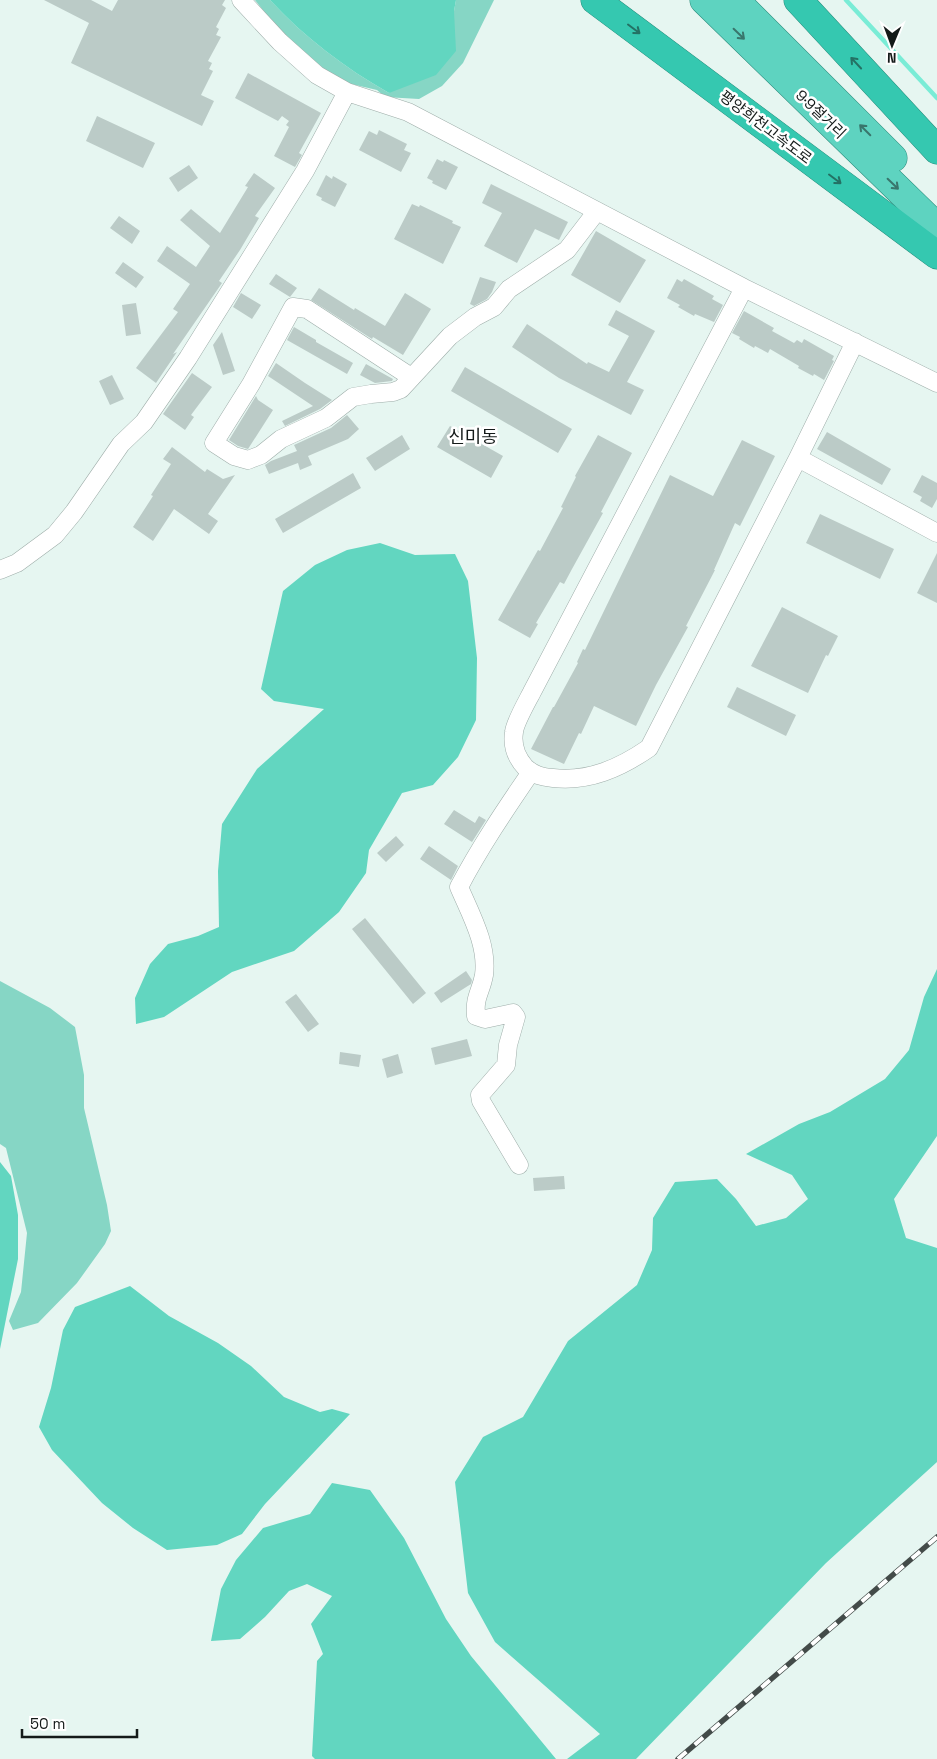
<svg xmlns="http://www.w3.org/2000/svg" width="937" height="1759" font-family="'Space Grotesk','Noto Sans KR',sans-serif">
	<style>
		.green { fill: #86d6c5 }
		.forest { fill: #62d6c0 }
		.lines { fill: none; stroke-linecap: round; stroke-linejoin: round }
		.stream { stroke: #7aecd6; stroke-width: 4.5 }
		.building { fill: #bbcbc7 }
		.minor-casing { stroke: #9eada9; stroke-width: 19 }
		.trunk-casing { stroke: #298b7b; stroke-width: 29 }
		.motorway-casing { stroke: #298b7b; stroke-width: 29 }
		.minor { stroke: #fff; stroke-width: 18 }
		.trunk { stroke: #5ed3c0; stroke-width: 28 }
		.motorway { stroke: #35c8b0; stroke-width: 28 }
		.rail-casing { stroke: #434b49; stroke-width: 5.5 }
		.rail { stroke: #fff; stroke-width: 4; stroke-dasharray: 11; stroke-linecap: butt }
		.oneway { stroke: #247164 }
		.oneway2 { stroke: #39766c }
		.labels { text-anchor: middle; dominant-baseline: central; stroke-width: 5; stroke-linejoin: round; paint-order: stroke }
		.street-label { font-size: 15px; fill: #141a19; stroke: #fff }
		.quarter-label { font-size: 18px; fill: #141a19; stroke: #fff }
	</style>
	<rect width="100%" height="100%" fill="#e6f6f1"/>
	<path class="green" d="M255,0h15c34,37 75,68 119,93l65,-82 2,-11h38l-31,63 -21,23 -23,13 -34,-2 -8,-7 -30,-7 -24,-12 -38,-33z
		M0,981l50,27 25,19 9,48v33l23,97 4,26 -6,13 -28,39 -39,40 -25,7 -4,-9 12,-29 6,-59 -21,-85 -6,-4z"/>
	<path class="forest" d="M270,0h186l-2,11 2,40 -20,24 -47,18c-44,-25 -85,-56 -119,-93z
		M380,543l35,12 40,-1 13,27 9,77 -1,62 -18,37 -25,28 -31,8 -33,57 -3,23 -27,39 -45,39 -62,21 -68,45 -28,7 -1,-26 15,-34 18,-20 30,-8 21,-9 -1,-56 4,-47 35,-55 67,-60 -50,-8 -13,-12 22,-98 32,-26 32,-15z
		M937,969v167l-43,63 12,39 31,10v214l-111,101 -190,196h-69l33,-25 -105,-92 -27,-49 -13,-111 28,-45 40,-20 45,-76 69,-56 15,-35 1,-32 22,-36 42,-3 19,20 20,27 30,-8 22,-19 -16,-24 -46,-21 53,-30 31,-12 55,-33 24,-29 15,-53z
		M0,1162l11,14 7,39v44l-18,90z
		M130,1286l39,30 49,27 33,23 33,31 36,15 12,-3 18,5 -85,90 -23,30 -25,11 -50,5 -34,-22 -31,-25 -50,-53 -13,-23 12,-39 12,-58 12,-23z
		M332,1483l38,7 34,48 42,81 25,37 85,103h-241l-3,-3 5,-95 6,-7 -12,-30 21,-28 -25,-12 -18,7 -24,26 -25,22 -29,2 10,-52 15,-29 27,-32 47,-14z"/>
	<g class="lines">
		<path class="stream" d="M846,0l91,98"/>
	</g>
	<path class="building" d="M44,0h47l21,11 6,-11h107l-3,5 4,3 -10,19 3,2 -3,6 5,2 -13,24 4,2 -3,6 4,2 -12,24 13,6 -12,25 -131,-63 18,-40z
		M248,73l73,40 -22,40 3,2 -7,12 -21,-11 15,-29 -3,-2 3,-4 -7,-5 -4,5 -43,-23z
		M97,116l58,27 -12,25 -57,-27z
		M379,130l28,14 -3,6 7,3 -10,19 -42,-22 10,-19 8,4z
		M437,159l6,3 1,-2 14,7 -12,23 -14,-7 1,-2 -6,-3z
		M189,165l9,13 -20,14 -9,-14z
		M254,173l21,15 -20,28 4,2 -19,32 -21,31 3,2 -49,71 4,-2 -21,31 -20,-15 42,-56 -5,-3 17,-25 -33,-23 10,-15 29,21 14,-21 -30,-26 11,-11 29,24 28,-46 -3,-1z
		M326,175l6,4 1,-3 14,8 -12,23 -14,-7 1,-2 -6,-3z
		M491,184l77,38 -9,18 -24,-11 -18,34 -33,-17 18,-33 -20,-10z
		M412,204l7,3 1,-2 33,16 -1,2 9,4 -18,37 -49,-25z
		M119,216l21,15 -8,13 -22,-16z
		M596,231l50,29 -26,43 -49,-28z
		M123,262l21,15 -8,11 -21,-15z
		M276,274l21,14 -7,9 -21,-13z
		M480,277l16,5 -4,10 -5,7 -13,7 -4,-2z
		M677,279l5,3 2,-3 30,17 -2,3 11,6 -9,17 -19,-8 -1,2 -16,-9 2,-2 -13,-7z
		M319,288l35,22 1,-2 30,18 20,-33 26,16 -28,46 -30,-18 -1,2 -61,-39z
		M241,293l20,12 -9,14 -19,-12z
		M136,303l5,31 -15,2 -4,-31z
		M616,310l39,21 -28,51 17,8 -13,25 -72,-37 -47,-31 15,-23 60,40 1,-2 21,10 20,-36 -21,-11z
		M744,311l30,17 -2,3 22,12 3,-3 5,3 2,-4 30,17 -2,4 2,1 -10,19 -10,-6 -1,2 -15,-8 1,-2 -29,-17 -2,4 -13,-7 -1,2 -15,-9 1,-2 -8,-4z
		M294,327l22,13v2l37,21 -6,11 -60,-34z
		M222,332l13,39 -12,4 -10,-30z
		M276,363l29,20 27,17 -12,9 -35,17 -3,-5 31,-15 -45,-30z
		M366,364l27,15 -1,2 -17,2 -15,-8z
		M465,367l107,62 -14,24 -107,-62z
		M192,373l20,14 -21,28 3,2 -9,13 -22,-16z
		M112,375l12,24 -14,6 -11,-24z
		M256,396l2,4 15,10 -25,39 -10,-3 -9,-6z
		M347,415l12,14 -11,10 -40,17 4,9 -12,5 -2,-7 -29,11 -4,-9 6,-4 26,-10 -3,-6 37,-17z
		M450,426l53,30 -12,22 -54,-31z
		M827,432l64,37 -9,16 -65,-36z
		M402,435l8,14 -35,22 -9,-13z
		M598,435l34,18 -31,59 2,1 -31,56 -8,15 -4,-2 -24,41 2,1 -8,14 -32,-18 40,-70 2,1 23,-43 -2,-1 15,-30 -1,-1z
		M742,440l33,16 -35,70 -5,-3 -21,47h1l-29,56 2,1 -32,58 -20,41 -42,-20 -13,28 -2,-1 -15,31 -33,-15 22,-42h1l24,-44 -1,-1 6,-13 2,1 85,-175 43,21z
		M172,447l33,25 2,-3 16,10 12,-4 -27,39 10,7 -9,13 -35,-25 -21,32 -20,-14 20,-31 -2,-1 20,-31 -8,-5z
		M353,473l8,15 -78,45 -8,-14z
		M922,475l15,8v16l-5,9 -12,-7 2,-4 -9,-5z
		M820,514l74,35 -14,30 -74,-36z
		M937,553v50l-20,-10z
		M782,607l56,29 -10,20 -2,-1 -18,38 -57,-27z
		M737,687l59,28 -10,21 -59,-29z
		M454,810l21,13 4,-7 7,4 -14,22 -28,-18z
		M396,836l8,9 -18,17 -9,-9z
		M429,846l29,20 -7,14 -31,-21z
		M365,918l61,75 -13,11 -61,-75z
		M466,971l6,9 -1,4 -30,19 -7,-10z
		M296,994l23,30 -11,8 -23,-30z
		M467,1039l5,17 -37,9 -4,-17z
		M340,1052l21,3 -2,12 -20,-3z
		M398,1054l5,19 -16,5 -5,-19z
		M564,1176l1,13 -31,2 -1,-13z"/>
	<g class="lines">
		<g class="minor-casing">
			<path id="minor" d="M241,0l39,42 37,33 30,17 61,20 336,176 193,95
				M744,288l-211,402c-5,10 -18,32 -19,42 -2,13 2,25 11,35 8,8 17,10 28,11 36,4 67,-10 96,-30l149,-290 57,-116
				M411,377l-104,-68 -14,-2 -42,77 -37,59 20,13 14,4 13,-5 20,-16 45,-21 27,-21 18,-3 22,-2 8,-3 49,-53 25,-19 19,-10 15,-18 58,-39 30,-39
				M798,458l139,75
				M0,570l17,-7 38,-28 19,-23 47,-68 23,-22 44,-64 117,-187 42,-79
				M519,1165l-38,-64 -1,-6 26,-30 2,-20 8,-28 -3,-4 -28,6 -9,-3c-2,-19 5,-24 8,-41 4,-30 -13,-60 -25,-88 21,-40 46,-77 72,-115"/>
		</g>
		<g class="trunk-casing">
			<path id="trunk" d="M704,0l233,227
				M735,0l158,158"/>
		</g>
		<g class="motorway-casing">
			<path id="motorway" d="M595,0l342,255
				M798,0l139,150"/>
		</g>
		<use href="#minor" class="minor"/>
		<use href="#trunk" class="trunk"/>
		<use href="#motorway" class="motorway"/>
		<g class="rail-casing">
			<path id="rail" d="M678,1759l259,-222"/>
		</g>
		<use href="#rail" class="rail"/>
	</g>
	<defs><path id="oneway-shaft" d="M-6 0H5M1.5-3L5.5 0L1.5 3" fill="none" stroke-width="1.6" stroke-linecap="round" stroke-linejoin="round" transform="scale(1.25)"/></defs>
	<g class="oneway">
		<use href="#oneway-shaft" transform="translate(634 29) rotate(37)"/>
		<use href="#oneway-shaft" transform="translate(856 63) rotate(-133)"/>
		<use href="#oneway-shaft" transform="translate(835 179) rotate(37)"/>
	</g>
	<g class="oneway2">
		<use href="#oneway-shaft" transform="translate(739 34) rotate(44)"/>
		<use href="#oneway-shaft" transform="translate(865 130) rotate(-135)"/>
		<use href="#oneway-shaft" transform="translate(893 184) rotate(44)"/>
	</g>
	<g class="labels">
		<g class="street-label">
			<text transform="translate(821 114) rotate(44)">9·9절거리</text>
			<text transform="translate(766 127) rotate(37)">평양희천고속도로</text>
		</g>
		<g class="quarter-label">
			<text x="473" y="436">신미동</text>
		</g>
	</g>
	<g transform="translate(892 45) rotate(181)" stroke="#ffffff" stroke-width="4" paint-order="stroke">
	<path d="M0-4L9 19L0 12L-9 19Z" fill="#141a19"/>
	<text y="-8" font-size="14" font-weight="bold" text-anchor="middle" fill="#141a19">N</text>
	</g>
	<path d="M22 1729v8h115v-8" fill="none" stroke="#141a19" stroke-width="2.5"/>
	<text x="30" y="1729" font-size="15" fill="#141a19" stroke="#ffffff" stroke-width="4" paint-order="stroke">50 m</text>
</svg>
